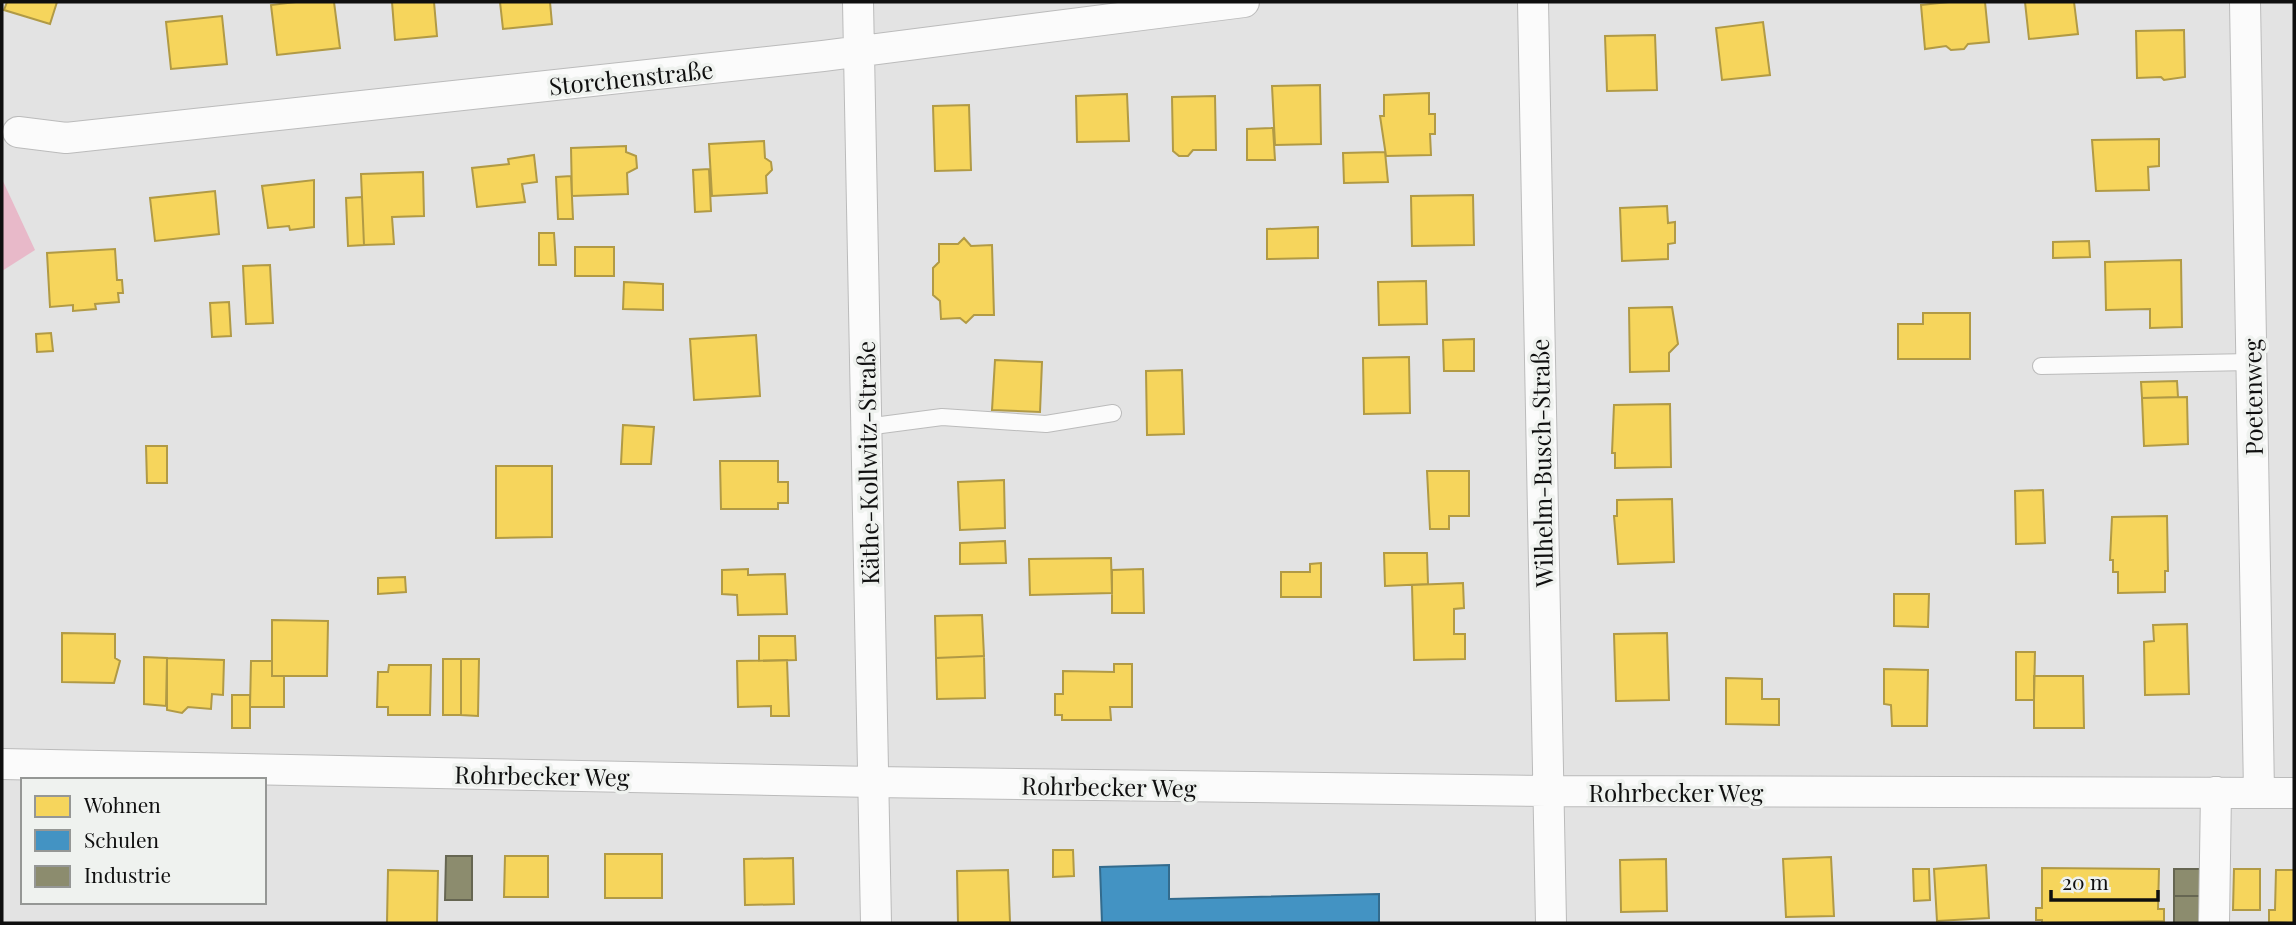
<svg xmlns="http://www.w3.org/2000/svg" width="2296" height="925" font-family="'Playfair Display',serif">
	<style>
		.green { fill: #e8b9c9 }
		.homes { fill: #f6d55c; stroke: #b19a45; stroke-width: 2 }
		.schools { fill: #4393c3; stroke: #336b8d; stroke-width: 2 }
		.industry { fill: #8c8c6e; stroke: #666652; stroke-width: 2 }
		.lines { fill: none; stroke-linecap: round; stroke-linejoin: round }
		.service-casing { stroke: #bbb; stroke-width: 18 }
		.minor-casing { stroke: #bbb; stroke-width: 32 }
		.service { stroke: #fbfbfb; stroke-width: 16 }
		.minor { stroke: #fbfbfb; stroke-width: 30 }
		.labels { text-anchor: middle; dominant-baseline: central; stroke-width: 7; stroke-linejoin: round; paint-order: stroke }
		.street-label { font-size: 24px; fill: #0f0f0f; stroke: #eff2ef }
	</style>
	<rect width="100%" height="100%" fill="#e3e3e3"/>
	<path class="green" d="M2,179l33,71 -33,21z"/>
	<path class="homes" d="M7,2h50l-7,22 -46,-14z
		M296,2h38l6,46 -63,7 -6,-50z
		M392,2h42l3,34 -42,4z
		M500,2h50l2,22 -49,5z
		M1949,2h36l4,40 -21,2 -4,5 -13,1 -5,-4 -21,3 -4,-44z
		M2025,2h49l4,32 -49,5z
		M222,16l5,48 -56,5 -5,-47z
		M1763,22l7,53 -48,5 -6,-52z
		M2184,30l1,47 -21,3 -3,-3 -24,1 -1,-47z
		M1655,35l2,55 -50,1 -2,-55z
		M1320,85l1,59 -46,1 -3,-59z
		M1429,93v21h6v20h-5l1,21 -45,1 -6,-40h4v-21z
		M1127,94l2,47 -52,1 -1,-46z
		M1215,96l1,54h-23l-5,6h-9l-6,-5 -1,-54z
		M969,105l2,65 -36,1 -2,-65z
		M1273,128l2,32h-28v-31z
		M2159,139v27l-11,1 1,23 -53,1 -4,-51z
		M764,141l1,17 6,4 1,8 -6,6 1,17 -55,3 -3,-52z
		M626,146v6l10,4 1,12 -10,5 1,21 -56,2 -1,-48z
		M1385,152l3,30 -44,1 -1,-30z
		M534,155l3,27 -15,2 3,18 -48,5 -5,-39 37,-4 -1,-5z
		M709,169l2,42 -16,1 -2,-42z
		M423,172l1,44 -32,1 2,27 -30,1 -3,-71z
		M571,176l2,43h-15l-2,-42z
		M314,180v47l-24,3 -1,-4 -21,2 -6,-42z
		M215,191l4,43 -64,7 -5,-43z
		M1473,195l1,50 -62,1 -1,-50z
		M362,197l2,48 -16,1 -2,-48z
		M1667,206l1,17 7,-1v21l-7,1v15l-46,2 -2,-53z
		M1318,227v31l-51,1v-30z
		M539,233h15l2,32h-17z
		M964,238l7,8 21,-1 2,70h-20l-8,8 -6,-5 -19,1 -1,-18 -7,-6v-27l6,-6v-18h19z
		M2089,241l1,16 -37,1v-16z
		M575,247h39v29h-39z
		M115,249l2,31h5l1,13h-5l1,9 -24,2 1,5 -23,2v-6l-23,2 -3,-54z
		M2181,260l1,67 -32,1v-19l-44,1 -1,-48z
		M270,265l3,58 -27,1 -3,-58z
		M1426,281l1,43 -48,1 -1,-43z
		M624,282l39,2v26l-40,-1z
		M229,302l2,34 -19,1 -2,-34z
		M1672,307l6,37 -9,9v18l-39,1 -1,-64z
		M1923,313h47v46h-72v-35h25z
		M51,333l2,18 -16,1 -1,-18z
		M756,335l4,61 -66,4 -4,-61z
		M1474,339v32h-30l-1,-31z
		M1409,357l1,56 -46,1 -1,-56z
		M995,360l47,2 -2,50 -48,-2z
		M1182,370l2,64 -37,1 -1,-64z
		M2177,381l1,16 -36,1 -1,-16z
		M2187,397l1,47 -44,2 -2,-48z
		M1670,404l1,63 -56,1v-15h-3l2,-48z
		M623,425l31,2 -3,37h-30z
		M146,446h21v37h-20z
		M720,461h58v21h10v21h-10v6h-57z
		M496,466h56v71l-56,1z
		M1427,471h42v45h-20v13h-19z
		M1004,480l1,48 -45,2 -2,-48z
		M2043,490l2,53 -29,1 -1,-53z
		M1672,499l2,63 -56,2 -4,-48h3v-16z
		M2167,516l1,55h-3v21l-47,1v-21h-5v-12h-3l2,-43z
		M1005,541l1,22 -46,1v-21z
		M1384,553h43l1,31 -43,2z
		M1111,558l1,35 -82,2 -1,-36z
		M1321,563v34h-40v-25h29v-8z
		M748,569v6l37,-1 2,40 -49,1 -1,-20 -15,-1v-24z
		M1143,569l1,44h-32v-43z
		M405,577l1,15 -28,2v-16z
		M1463,583l1,25 -10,1v25h11v25l-51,1 -2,-75z
		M1894,594h35l-1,33 -34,-1z
		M982,615l2,41 -48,2 -1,-42z
		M272,620l56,1 -1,55h-55z
		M2187,624l2,70 -44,1 -1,-53 10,-1 -1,-16z
		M62,633l53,1v24l5,3 -6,22 -52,-1z
		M1667,633l2,67 -53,1 -2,-67z
		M759,636h36l1,24 -37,1z
		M2016,652h19l-1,48h-18z
		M984,656l1,42 -48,1 -1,-41z
		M144,657l23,1 -1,48 -22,-2z
		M167,658l57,2 -1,35 -11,-1 -1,15 -23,-2 -6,6 -15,-3z
		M443,659h18v56h-18z
		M461,659h18l-1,57 -17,-1z
		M787,660l2,56h-18v-10l-33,1 -1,-46z
		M251,661h21v15h12v31h-34z
		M1114,664h18v43h-22l1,13h-49v-5h-7v-21h8v-23l51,1z
		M389,665h42l-1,50h-42v-8h-11l1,-35h10z
		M1884,669l44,1 -1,56h-35l-1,-21 -7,-1z
		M2034,676h49l1,52h-50z
		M1726,678l36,1v20h17v26l-53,-1z
		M232,695h18v33h-18z
		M1053,850h20l1,26 -21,1z
		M605,854h57v44h-57z
		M505,856h43v41h-44z
		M1831,857l3,59 -48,1 -3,-58z
		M793,858l1,46 -49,1 -1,-46z
		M1666,859l1,52 -46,1 -1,-52z
		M1986,865l3,53 -52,3 -3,-52z
		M2042,868l117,1 -1,40h6v12l-122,2v-3h-6v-12h6z
		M1913,869h16l1,31 -16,1z
		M2234,869h26v41h-27z
		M388,870l50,1 -1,52h-50z
		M1008,870l2,52 -52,1 -1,-52z
		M2276,870h18v53l-25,-1v-12h6z"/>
	<path class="schools" d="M1169,865v34l210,-5v29h-277l-2,-56z"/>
	<path class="industry" d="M446,856h26v44h-27z
		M2174,869h27l-1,27h-26z
		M2174,896h26v27h-26z"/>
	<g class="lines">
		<g class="service-casing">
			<path id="service" d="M2041,366l210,-4
				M866,427l76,-10 104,7 67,-11"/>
		</g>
		<g class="minor-casing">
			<path id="minor" d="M858,2l18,921
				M1533,2l18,921
				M2245,2l14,790
				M18,132l48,6 757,-82 421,-54
				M2,764l871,18 674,9 747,2
				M2214,923l2,-131"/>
		</g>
		<use href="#service" class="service"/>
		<use href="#minor" class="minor"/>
	</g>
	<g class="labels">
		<g class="street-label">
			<text transform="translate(631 77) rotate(-6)">Storchenstraße</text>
			<text transform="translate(2252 397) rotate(-91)">Poetenweg</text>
			<text transform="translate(867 463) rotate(-91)">Käthe-Kollwitz-Straße</text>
			<text transform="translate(1541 463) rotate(-91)">Wilhelm-Busch-Straße</text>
			<text transform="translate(542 775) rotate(1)">Rohrbecker Weg</text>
			<text transform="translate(1109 786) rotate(1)">Rohrbecker Weg</text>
			<text x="1676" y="792">Rohrbecker Weg</text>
		</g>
	</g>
	<rect width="2296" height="925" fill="none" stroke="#0f0f0f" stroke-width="7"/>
	<rect x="21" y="778" width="245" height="126" fill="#eff2ef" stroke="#959795" stroke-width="2"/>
	<rect x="35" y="796" width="35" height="21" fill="#f6d55c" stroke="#959795" stroke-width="2"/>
	<text x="84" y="813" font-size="21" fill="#0f0f0f">Wohnen</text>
	<rect x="35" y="830" width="35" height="21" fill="#4393c3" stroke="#959795" stroke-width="2"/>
	<text x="84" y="848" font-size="21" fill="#0f0f0f">Schulen</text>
	<rect x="35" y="866" width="35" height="21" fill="#8c8c6e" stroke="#959795" stroke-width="2"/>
	<text x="84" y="883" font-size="21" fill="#0f0f0f">Industrie</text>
	<path d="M2051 890v10h107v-10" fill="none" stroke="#0f0f0f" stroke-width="3.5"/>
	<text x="2062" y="890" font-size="21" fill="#0f0f0f" stroke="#eff2ef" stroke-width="5" paint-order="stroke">20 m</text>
</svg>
